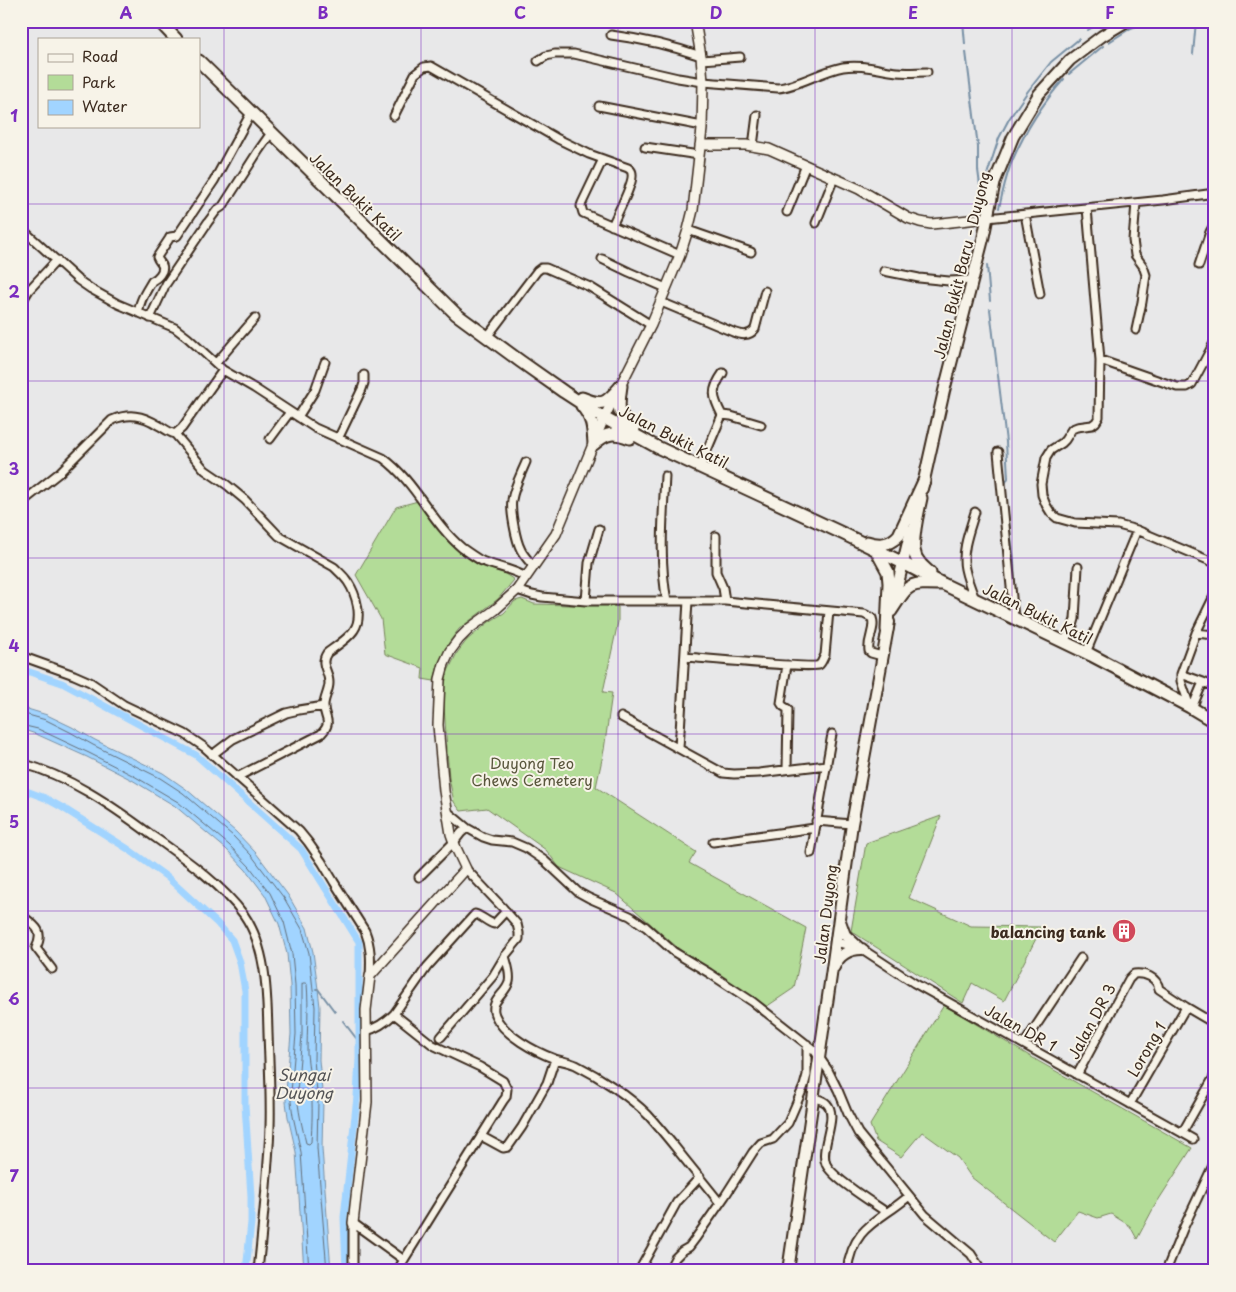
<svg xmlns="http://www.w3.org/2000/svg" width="1236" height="1292" font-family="'Playpen Sans',sans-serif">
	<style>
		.green { fill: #b3dc98; stroke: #77835b }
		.water { fill: #a1d4ff; stroke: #7890a5 }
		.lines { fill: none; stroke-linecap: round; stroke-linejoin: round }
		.shore { stroke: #646e78; stroke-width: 1 }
		.stream { stroke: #7890a5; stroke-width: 2 }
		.canal { stroke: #a1d4ff; stroke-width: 7 }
		.minor-casing { stroke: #3b2a1e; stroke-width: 11 }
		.tertiary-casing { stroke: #3b2a1e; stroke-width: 12 }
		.secondary-casing { stroke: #3b2a1e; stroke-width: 14 }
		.primary-casing { stroke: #3b2a1e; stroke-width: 15 }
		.minor { stroke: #f7f3e8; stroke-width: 7 }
		.tertiary { stroke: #f7f3e8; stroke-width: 9 }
		.secondary { stroke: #f7f3e8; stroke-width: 10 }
		.primary { stroke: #f7f3e8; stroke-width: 11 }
		.grid { fill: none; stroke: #7b2cbf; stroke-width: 1; stroke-opacity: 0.55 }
		.labels { text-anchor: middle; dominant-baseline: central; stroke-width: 4; stroke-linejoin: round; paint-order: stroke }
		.street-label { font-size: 15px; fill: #3b2a1e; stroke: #f7f3e8 }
		.park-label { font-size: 15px; fill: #59563c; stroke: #f7f3e8 }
		.poi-label { font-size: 15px; font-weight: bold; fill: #3b2a1e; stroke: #f7f3e8; text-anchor: end }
		.water-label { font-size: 16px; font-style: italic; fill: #545456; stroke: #f7f3e8 }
		.neatline { fill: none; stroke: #7b2cbf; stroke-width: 2 }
		.grid-label { font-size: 16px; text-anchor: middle; font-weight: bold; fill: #7b2cbf }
	</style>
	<rect width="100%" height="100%" fill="#e8e8e9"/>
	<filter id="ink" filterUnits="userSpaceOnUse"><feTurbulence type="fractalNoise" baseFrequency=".02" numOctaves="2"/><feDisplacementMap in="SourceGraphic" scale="10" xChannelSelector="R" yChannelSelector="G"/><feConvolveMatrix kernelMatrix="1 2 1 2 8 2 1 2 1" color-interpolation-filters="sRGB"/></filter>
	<g filter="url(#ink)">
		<path class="green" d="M418,501c17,25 36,52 64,65 12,5 21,5 32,14l-16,19 -39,30 -9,12 -11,21 -5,19 -12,-2 1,-11 -38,-14 -4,-35 -25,-44 40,-68z
			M522,599l12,5 35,1h43l6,2v15l-15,70 9,1 -8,57 -8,37 100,65 -7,11 117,65 -12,60 -31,21 -74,-52 -18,-15 -55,-49 -57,-26 -13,-17 -59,-42 -26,3 -7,-9 -5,-24 -6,-86 5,-21 9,-18 10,-13 22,-18 15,-9 11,-12z
			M941,816l-32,82 62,28 71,1 -38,74 -32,-18 -9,20 -112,-72 15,-88z
			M944,1005l94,56 154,87 -38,59 -17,32 -7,-13 -19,-12 -13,4 -20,-7 -24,31 -83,-65 -13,-19 -36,-26 -21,25 -25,-16 -6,-16z"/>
		<path class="water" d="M21,707l26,8 25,12 23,13 68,33 23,16 50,43 20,21 32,42 19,33 6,24 5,37 2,18 -1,53 4,41 -1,47 9,123h-27l-8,-119 -8,-35 -2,-15v-10l5,-58 -1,-49 -3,-31 -8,-30 -14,-29 -19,-25 -20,-21 -51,-43 -43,-26 -45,-23 -51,-23 -15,-5z"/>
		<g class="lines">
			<path class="shore" d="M21,713l25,7 24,12 23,13 67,33 23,15 50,43 19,20 32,42 18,31 7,24 4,37 2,17 -1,53 4,42 -1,46 10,123
				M21,725l17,4 51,24 45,23 44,26 51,43 21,22 20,26 14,29 8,32 3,31 1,49 -5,58v10l2,14 8,36 8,119
				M303,983h2l2,1c2,24 0,47 0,70 1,11 3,23 4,34 2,18 1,36 0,54l-2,2 -3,-1c-4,-17 -8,-33 -9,-51l5,-57v-50z"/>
			<path class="stream" d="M963,21l2,23
				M1088,30l15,-9
				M1109,42l22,-14 18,-7
				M966,52l12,95v23l4,31 -1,7
				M1193,54l3,-33
				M1069,74l34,-28
				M981,193l18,-55 10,-19 19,-28 23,-29 28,-23
				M999,208c4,-16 7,-34 14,-49 13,-30 29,-55 51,-80
				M987,265l3,36
				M990,309l16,133 2,36 -3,6 1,14 8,62 1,31
				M316,989h2l17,23
				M343,1021l16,21"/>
			<path class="canal" d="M21,669l41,14 134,72 105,94 58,93v116l-2,39 -13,120 2,54
				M21,789l24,9 18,10 65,41 39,28 50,46 15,17 8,22 5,29v114l6,91v26l-5,49"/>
			<g class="minor-casing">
				<path id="minor" d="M611,35c31,4 61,11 90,21
					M702,60l38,-3
					M538,61l8,-5 9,-2h19l104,24 25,4 75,6c21,-2 43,-17 65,-21 19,-3 36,3 54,5 10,1 20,0 30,0
					M599,106l103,20
					M394,116l21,-42 9,-7 7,-1 127,73 31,15 39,14c2,2 4,2 4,6 2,9 -16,42 -20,52
					M753,146l4,-31
					M645,147l54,8
					M603,159l-21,44 -1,3 2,7 97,42
					M1087,208l13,152 -1,57 -3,5 -4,3 -15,2 -5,2 -7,11 -3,3 -11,7 -5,8 -5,26 1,11 4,10 5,8 6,5 18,5 43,2 19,5 78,33
					M787,212l19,-47
					M1025,214l15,80
					M987,218l176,-18 52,-7
					M816,223l18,-45
					M21,228l57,52 13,9 27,15 57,24 13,10 35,32 31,18 61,40 68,30c33,24 48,64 79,90 6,4 14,10 20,13 15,6 30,8 44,16
					M688,230l63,22
					M602,259l27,13 37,16
					M1199,265l11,-33 5,-9
					M884,271l35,7 30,3 23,-1
					M166,284l42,-62 9,-12 6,-4 36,-56 12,-17
					M661,302l72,30c8,3 16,5 22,-3l10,-38
					M21,303l8,-13 28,-30
					M139,313c-1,-11 8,-23 13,-32 5,-2 13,-10 10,-16 -2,-3 -4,-5 -5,-8l12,-18 1,-2 7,-1 37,-55 37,-68
					M150,318l14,-30
					M1136,330l6,-28 4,-27 -3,-9 -8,-11 -2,-15 3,-37
					M487,337l50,-66 4,-3h5l44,19 61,38
					M1100,360l77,27h10l5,-3 23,-43
					M216,363l39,-45
					M223,370l-41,58 -7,6 30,36 22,15 18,15 34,36 55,31c5,5 10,9 14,15 8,12 15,35 6,48 -5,8 -19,17 -27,23 -8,12 2,17 2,30 0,8 -5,15 -5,22 -1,13 10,16 -3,29l-84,43
					M722,415c-10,-19 -11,-25 1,-42
					M298,417l17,-27 10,-28
					M270,439l20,-27
					M338,439l24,-50 2,-6v-8
					M998,452l16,166
					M526,462c-5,12 -12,25 -14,38 -2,10 4,41 9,50 3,6 8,11 12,16
					M700,467l22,-52 9,1 30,9
					M665,476c-2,41 -6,84 2,125
					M21,503l38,-30 53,-53c17,-7 30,-5 46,5 6,3 10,7 17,9
					M716,536v36l7,16 2,13
					M517,590l15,5 10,2 44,4h139l139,13 8,4c4,11 -5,21 -3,33l2,2 11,3
					M975,599c-4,-10 -8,-20 -10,-30 -4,-18 5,-40 10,-57
					M586,601l3,-38 10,-34
					M1196,633l19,2
					M1063,642l9,-13 3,-10 3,-52
					M1086,653l51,-123
					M21,656l53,19 16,7 34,23 61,29 19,13 95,84 9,11 14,20 12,20 31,49c6,15 6,29 5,45
					M685,657c16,1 127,12 134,8 3,-2 4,-7 6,-10l4,-44
					M1181,674l22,8 -11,26
					M1203,682l12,5
					M1190,707l-9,-26v-7l15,-41 19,-39
					M621,717l102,56 11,1 25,-1 68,-8
					M679,748l9,-147
					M212,755l21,-16 53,-26 13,-3 25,-4
					M21,763c48,13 90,42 129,71 31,22 72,50 94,81 23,33 23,80 24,118 1,31 3,63 2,94 -2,48 -7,96 -12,144
					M787,769l1,-60 -5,-3 -2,-3 6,-38
					M449,813l18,15 16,9 9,3 20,2 14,6 19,13 33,31 11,6 41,18 16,11 28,25 35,21 44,29 61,48 14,20 10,20 10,24 10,19 67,82 46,39 11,17
					M816,821l36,3
					M713,842l102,-14
					M811,853l21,-119
					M419,877l35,-35 7,-9 6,-5
					M21,915c13,10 24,15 15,33l16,21
					M836,942l26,7 52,34 279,156
					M505,956c2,8 6,17 4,26 -3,12 -20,19 -14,33 8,20 41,37 60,44 7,2 14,3 21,6 24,12 53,31 72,50 9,10 18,21 27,32 15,19 30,37 45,56
					M394,1014l33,-47 48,-53c7,2 12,8 19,10l12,-13
					M366,1031c11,-3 20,-9 28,-17l39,31 47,22 23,14 4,8 -1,8 -3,4 -106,170
					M441,1037l52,-61 12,-20 14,-17v-6l-2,-9 -14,-16 -37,-39
					M1024,1044l57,-86
					M1077,1075l52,-96 5,-5c11,-1 23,3 25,15l27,18 29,17
					M814,1098c4,1 10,2 13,6 12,13 -8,44 -1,60 6,14 47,39 60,48
					M1130,1104l56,-97
					M1182,1133l33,-58
					M481,1136l22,12 5,-1 14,-20 25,-44 8,-24
					M353,1223l51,37
					M353,1223v48
					M639,1271l38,-69 23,-25
					M668,1271l7,-13 7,-7 7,-4 6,-8 30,-43 28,-44 8,-9 12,-4 15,-16 16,-37 3,-11v-31
					M847,1271c6,-46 32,-49 62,-75
					M1166,1271l17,-42 32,-68"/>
			</g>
			<g class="tertiary-casing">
				<path id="tertiary" d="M700,145h46l23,4 90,40 49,29 12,4 11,2 11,-1 45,-5
					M353,1223l14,-121 -1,-92 4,-34 96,-107 -10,-21 -5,-14 -7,-43 -6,-66 2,-46 4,-15 6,-13 9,-12 11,-11 25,-18 22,-20 39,-56 48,-116 47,-93 29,-70 8,-25 5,-20 9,-81 1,-47 -2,-26 -6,-35"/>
			</g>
			<g class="secondary-casing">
				<path id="secondary" d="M922,489l22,-98 39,-152 12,-58 18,-44 26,-43 31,-34 32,-24 25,-15
					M892,608l19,-78
					M840,921l5,14 14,13
					M834,967c5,-12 14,-18 28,-18
					M788,1271l43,-295 21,-152 37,-202"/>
			</g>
			<g class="primary-casing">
				<path id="primary" d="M159,21l17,18
					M199,61l257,253 64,47 44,31 40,26 53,29 187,87 59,29 40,21 148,71 99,52 25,15
					M621,386c-3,22 -5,28 13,43
					M582,398c22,9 24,5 39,-12
					M582,406c11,13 11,22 12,38
					M594,444c13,-12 20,-12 36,-6
					M921,498c-3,15 -9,37 -7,52 1,10 9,17 16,23
					M867,542c13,4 23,3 32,-7l25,-54
					M876,550l12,22 1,11 -2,47
					M891,611c18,-28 17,-28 50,-27"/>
			</g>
			<use href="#minor" class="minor"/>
			<use href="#tertiary" class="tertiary"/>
			<use href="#secondary" class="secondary"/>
			<use href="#primary" class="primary"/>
		</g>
	</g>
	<path class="grid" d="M224,21v1250M421,21v1250M618,21v1250M815,21v1250M1012,21v1250M21,204h1194M21,381h1194M21,558h1194M21,734h1194M21,911h1194M21,1088h1194"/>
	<defs>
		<g id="building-disc" transform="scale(1.25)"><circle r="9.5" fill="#d1495b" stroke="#f7f3e8"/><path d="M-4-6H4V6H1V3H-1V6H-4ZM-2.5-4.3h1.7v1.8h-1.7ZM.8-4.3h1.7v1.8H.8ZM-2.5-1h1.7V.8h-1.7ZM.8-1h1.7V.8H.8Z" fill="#fff"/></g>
	</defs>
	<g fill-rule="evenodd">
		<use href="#building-disc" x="1124" y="931"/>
	</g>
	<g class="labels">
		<g class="street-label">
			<text transform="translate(356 196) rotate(44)">Jalan Bukit Katil</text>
			<text transform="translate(961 265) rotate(-76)">Jalan Bukit Baru - Duyong</text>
			<text transform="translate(674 436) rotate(27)">Jalan Bukit Katil</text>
			<text transform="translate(1038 613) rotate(26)">Jalan Bukit Katil</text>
			<text transform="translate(825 914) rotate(-83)">Jalan Duyong</text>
			<text transform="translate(1091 1021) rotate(-62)">Jalan DR 3</text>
			<text transform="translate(1021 1027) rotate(29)">Jalan DR 1</text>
			<text transform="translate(1146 1049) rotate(-60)">Lorong 1</text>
		</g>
		<g class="park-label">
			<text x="532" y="762">Duyong Teo<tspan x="532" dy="17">Chews Cemetery</tspan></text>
		</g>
		<g class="poi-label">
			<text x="1106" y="931">balancing tank</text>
		</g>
		<g class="water-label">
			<text x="304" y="1074">Sungai<tspan x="304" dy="18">Duyong</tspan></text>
		</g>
	</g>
	<rect width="1236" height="1292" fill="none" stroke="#f7f3e8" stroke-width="55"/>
	<rect x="38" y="38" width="162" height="90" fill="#f7f3e8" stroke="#aca397"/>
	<rect x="48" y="54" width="25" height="8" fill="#f7f3e8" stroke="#aca397"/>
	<text x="82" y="62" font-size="15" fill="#3b2a1e">Road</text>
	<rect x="48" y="75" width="25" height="15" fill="#b3dc98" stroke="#aca397"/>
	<text x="82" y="88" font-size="15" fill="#3b2a1e">Park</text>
	<rect x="48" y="100" width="25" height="15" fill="#a1d4ff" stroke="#aca397"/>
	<text x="82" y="112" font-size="15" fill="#3b2a1e">Water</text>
	<rect x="28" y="28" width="1180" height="1236" class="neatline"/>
	<g class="grid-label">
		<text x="126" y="19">A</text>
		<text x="323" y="19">B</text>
		<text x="520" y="19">C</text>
		<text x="716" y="19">D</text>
		<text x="913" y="19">E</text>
		<text x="1110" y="19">F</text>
		<text x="14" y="122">1</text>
		<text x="14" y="298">2</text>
		<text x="14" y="475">3</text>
		<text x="14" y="652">4</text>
		<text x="14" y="828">5</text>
		<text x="14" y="1005">6</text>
		<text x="14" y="1182">7</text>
	</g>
</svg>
